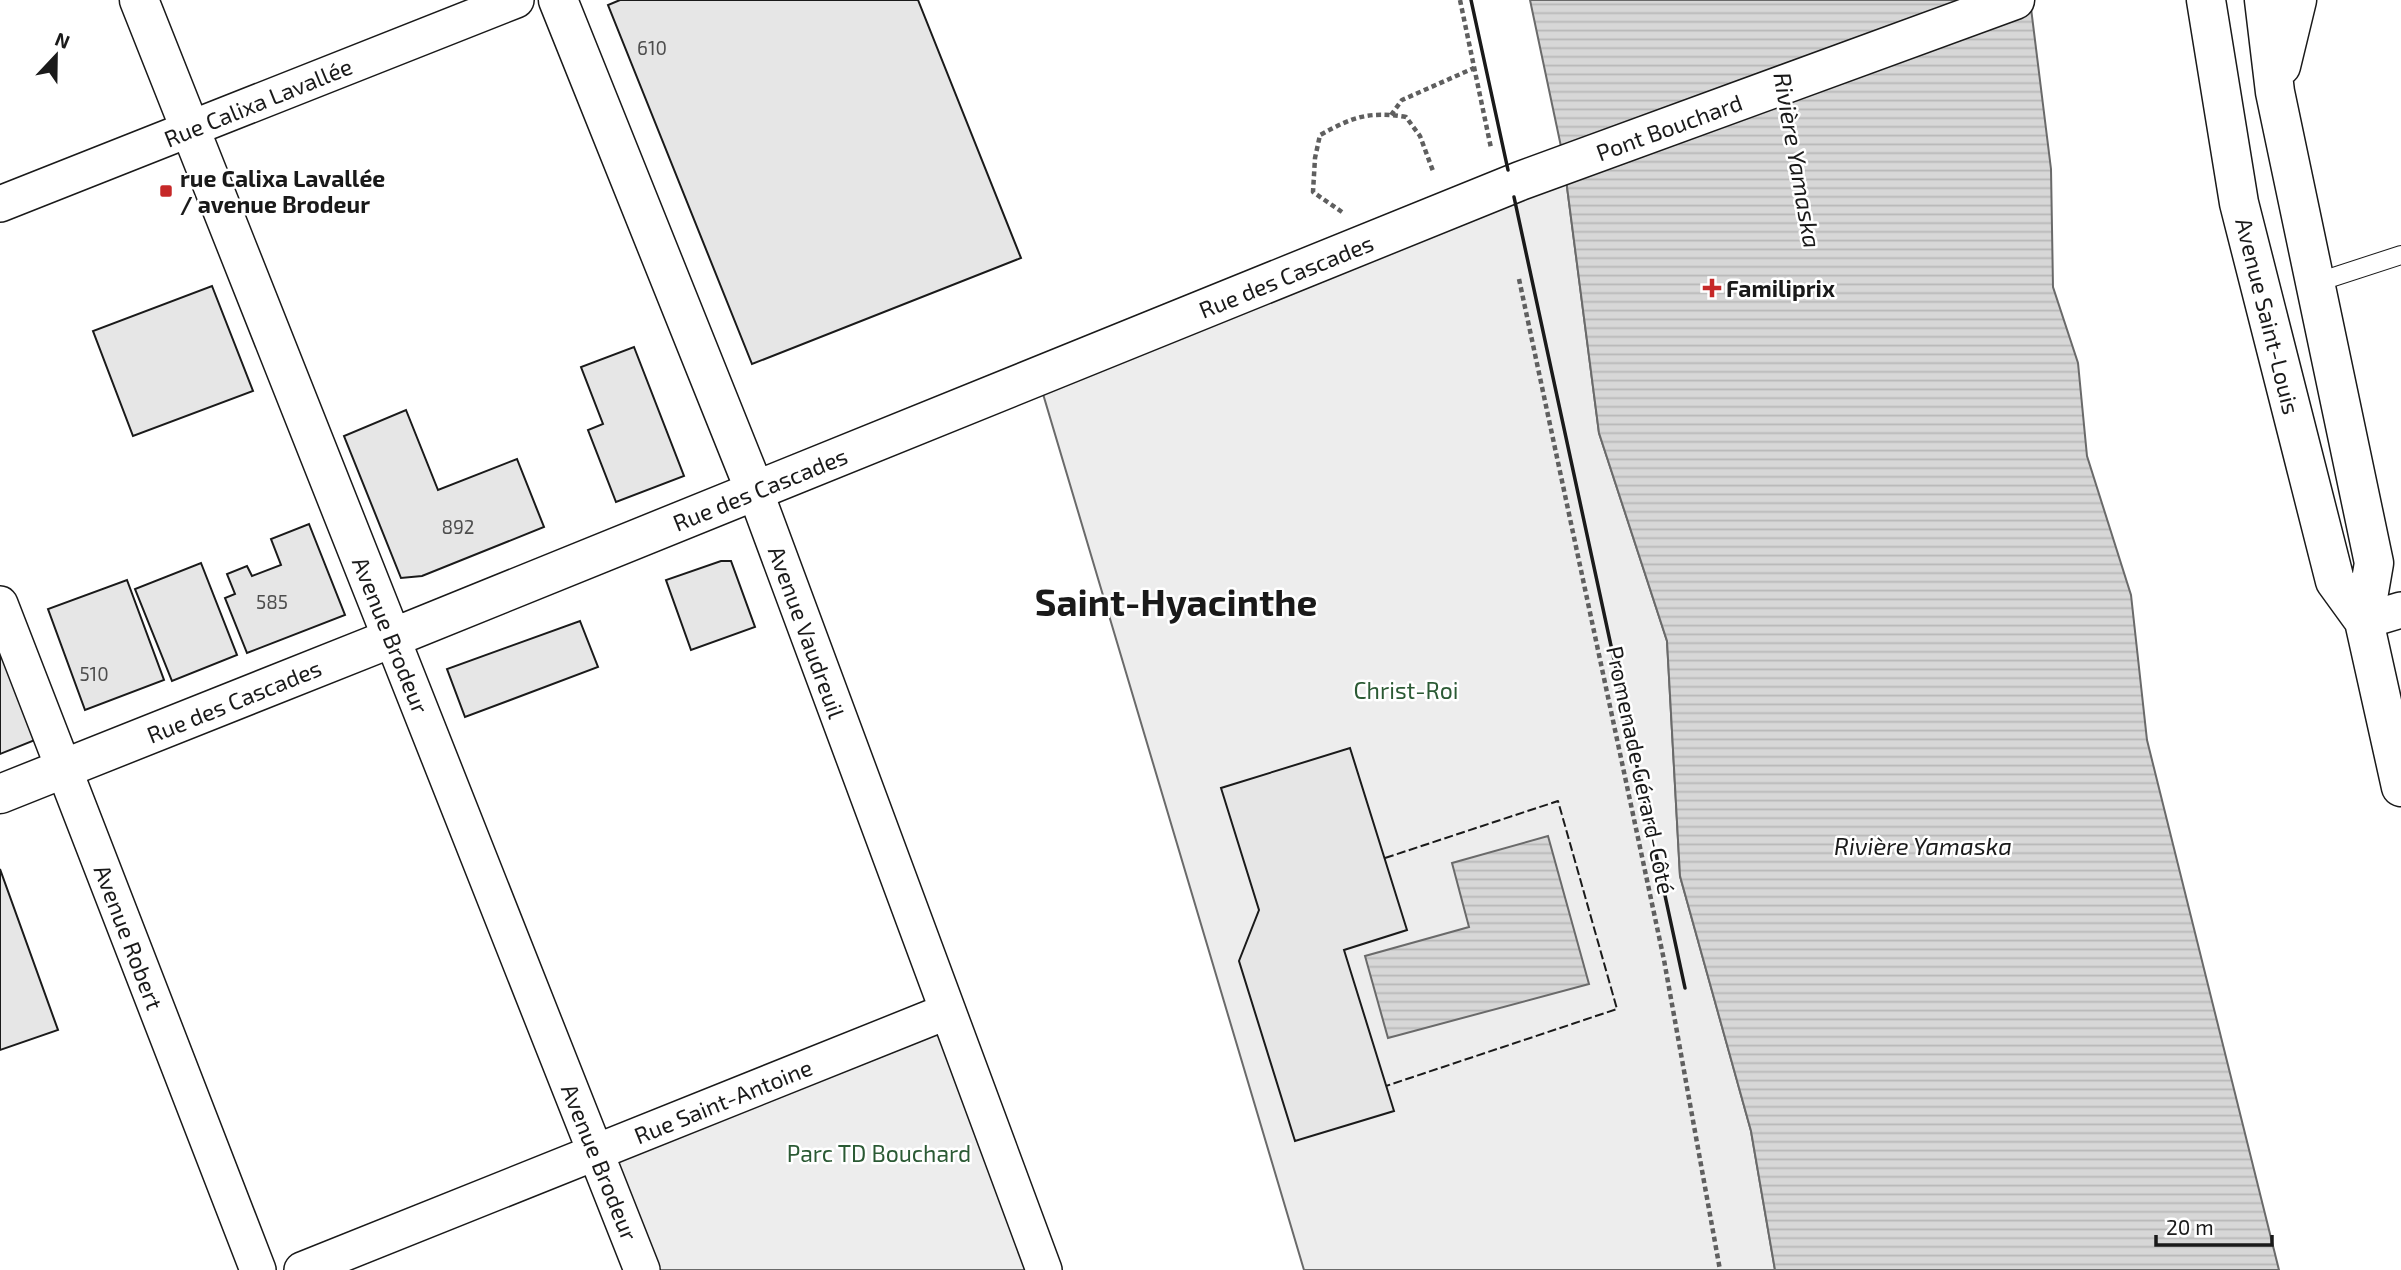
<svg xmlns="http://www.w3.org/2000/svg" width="2401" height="1270" font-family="'Exo 2',sans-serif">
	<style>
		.built { fill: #ededed; stroke: #6a6a6a; stroke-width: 2 }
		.water { fill: url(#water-rules); stroke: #6a6a6a; stroke-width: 2 }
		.building { fill: #e6e6e6; stroke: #1a1a1a; stroke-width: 2 }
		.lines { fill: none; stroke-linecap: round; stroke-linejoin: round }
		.service-casing { stroke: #1a1a1a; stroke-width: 20 }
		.minor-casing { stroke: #1a1a1a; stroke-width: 38 }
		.tertiary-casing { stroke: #1a1a1a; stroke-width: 41 }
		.primary-casing { stroke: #1a1a1a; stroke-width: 41 }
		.path { stroke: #5f5f5f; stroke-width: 4.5; stroke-dasharray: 5 3.5; stroke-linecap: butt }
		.service { stroke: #fff; stroke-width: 18 }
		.minor { stroke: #fff; stroke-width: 35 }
		.tertiary { stroke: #fff; stroke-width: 38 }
		.primary { stroke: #fff; stroke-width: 38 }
		.fence { stroke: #1a1a1a; stroke-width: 2; stroke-dasharray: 9 3.5; stroke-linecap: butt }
		.wall { stroke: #1a1a1a; stroke-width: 3.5 }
		.poi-dot { fill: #c62828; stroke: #fff; stroke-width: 2.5 }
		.labels { text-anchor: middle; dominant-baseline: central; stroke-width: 5; stroke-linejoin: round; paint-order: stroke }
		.number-label { font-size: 19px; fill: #4d4d4d }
		.street-label { font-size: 23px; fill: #1a1a1a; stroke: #fff }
		.poi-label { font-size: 23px; font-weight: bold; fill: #1a1a1a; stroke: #fff; text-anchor: start }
		.park-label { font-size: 23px; fill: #2b5a34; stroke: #fff }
		.water-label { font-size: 24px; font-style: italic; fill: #1a1a1a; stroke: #fff }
		.town-label { font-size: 37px; font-weight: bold; fill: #1a1a1a; stroke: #fff }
	</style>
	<defs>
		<pattern id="water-rules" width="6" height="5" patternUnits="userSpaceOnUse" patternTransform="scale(1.75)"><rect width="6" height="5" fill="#d7d7d7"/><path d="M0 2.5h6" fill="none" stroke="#b8b8b8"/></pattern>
	</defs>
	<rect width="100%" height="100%" fill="#fff"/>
	<path class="built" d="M1563,156l36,277 68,208 13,235 71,255 24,139h-471l-269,-903z
		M944,1000l108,270h-400l-53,-133z"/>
	<path class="water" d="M1530,0h500l21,169 2,118 25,76 9,93 44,139 16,145 132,530h-504l-24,-139 -71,-255 -13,-235 -68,-208 -36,-277z
		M1548,836l41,148 -201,54 -23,-82 104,-29 -17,-64z"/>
	<path class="building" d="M620,0h298l103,258 -269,106 -144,-359z
		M212,286l41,105 -120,45 -40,-105z
		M634,347l50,129 -68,26 -28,-72 15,-6 -22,-57z
		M406,410l32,80 79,-31 27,68 -122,49 -21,2 -57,-142z
		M309,524l36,91 -98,38 -22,-55 10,-4 -8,-20 20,-8 5,10 29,-11 -10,-26z
		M721,561h10l24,66 -64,23 -25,-70z
		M201,563l36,92 -65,26 -37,-92z
		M127,580l37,100 -79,30 -37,-101z
		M580,621l18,46 -133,50 -18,-48z
		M0,639l40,99 -40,16z
		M1350,748l57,182 -63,20 50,161 -99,30 -56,-180 20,-51 -38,-122z
		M0,869l58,161 -58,20z"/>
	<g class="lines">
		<g class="service-casing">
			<path id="service" d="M2315,283l86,-28"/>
		</g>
		<g class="minor-casing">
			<path id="minor" d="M0,204l516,-204
				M755,491l289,779
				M0,604l258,666
				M2364,621l37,-11
				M392,638l250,632
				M302,1270l646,-259"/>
		</g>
		<g class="tertiary-casing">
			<path id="tertiary" d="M0,794l392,-156"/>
		</g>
		<g class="primary-casing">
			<path id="primary" d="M139,0l253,638 1128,-457 495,-181
				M558,0l197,491
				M2206,0l33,203 96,378 29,40
				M2264,0l11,92 99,471 -10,58 37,166
				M2281,66l16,-66"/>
		</g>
		<path class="path" d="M1460,0l31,148
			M1391,115l11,-15 72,-32
			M1342,212l-29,-20 2,-34 5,-23c33,-18 48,-24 86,-18l14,19 13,35
			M1519,279l145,681 56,310"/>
		<use href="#service" class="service"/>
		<use href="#minor" class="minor"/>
		<use href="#tertiary" class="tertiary"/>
		<use href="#primary" class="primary"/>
		<path class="fence" d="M1385,858l173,-57 59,208 -231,77"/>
		<path class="wall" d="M1471,0l37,170
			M1514,197l171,791"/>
	</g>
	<g class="poi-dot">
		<rect x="159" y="184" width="14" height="14" rx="3.5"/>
		<path d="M1708.5 277.5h7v7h7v7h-7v7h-7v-7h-7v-7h7z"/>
	</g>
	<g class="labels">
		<g class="number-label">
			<text x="652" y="47">610</text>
			<text x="458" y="526">892</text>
			<text x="272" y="601">585</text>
			<text x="94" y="673">510</text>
		</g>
		<g class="street-label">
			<text transform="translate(258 102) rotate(-22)">Rue Calixa Lavallée</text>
			<text transform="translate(1669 127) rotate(-20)">Pont Bouchard</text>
			<text transform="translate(1286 276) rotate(-22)">Rue des Cascades</text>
			<text transform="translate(2268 316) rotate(76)">Avenue Saint-Louis</text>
			<text transform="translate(760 489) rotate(-22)">Rue des Cascades</text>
			<text transform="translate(807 632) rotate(70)">Avenue Vaudreuil</text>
			<text transform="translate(391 635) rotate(68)">Avenue Brodeur</text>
			<text transform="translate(234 701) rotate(-22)">Rue des Cascades</text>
			<text transform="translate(1641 770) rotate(78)">Promenade Gérard-Côté</text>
			<text transform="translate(129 937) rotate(69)">Avenue Robert</text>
			<text transform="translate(723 1101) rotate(-22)">Rue Saint-Antoine</text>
			<text transform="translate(600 1162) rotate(68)">Avenue Brodeur</text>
		</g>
		<g class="poi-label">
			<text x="180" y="178">rue Calixa Lavallée<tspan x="180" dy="26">/ avenue Brodeur</tspan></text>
			<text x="1726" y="288">Familiprix</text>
		</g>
		<g class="park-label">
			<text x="1406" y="690">Christ-Roi</text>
			<text x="879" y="1153">Parc TD Bouchard</text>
		</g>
		<g class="water-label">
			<text transform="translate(1798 160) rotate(80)">Rivière Yamaska</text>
			<text x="1923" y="845">Rivière Yamaska</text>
		</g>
		<g class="town-label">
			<text x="1176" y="601">Saint-Hyacinthe</text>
		</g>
	</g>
	<g transform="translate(56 56) rotate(22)" stroke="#ffffff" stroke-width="5" paint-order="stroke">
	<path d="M0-5L12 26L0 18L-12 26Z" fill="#1a1a1a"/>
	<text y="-10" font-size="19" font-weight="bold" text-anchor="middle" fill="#1a1a1a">N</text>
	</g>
	<path d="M2156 1235v10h116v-10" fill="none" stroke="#1a1a1a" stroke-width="3.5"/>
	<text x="2166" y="1235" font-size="21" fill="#1a1a1a" stroke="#ffffff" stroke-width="5" paint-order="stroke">20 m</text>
</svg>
